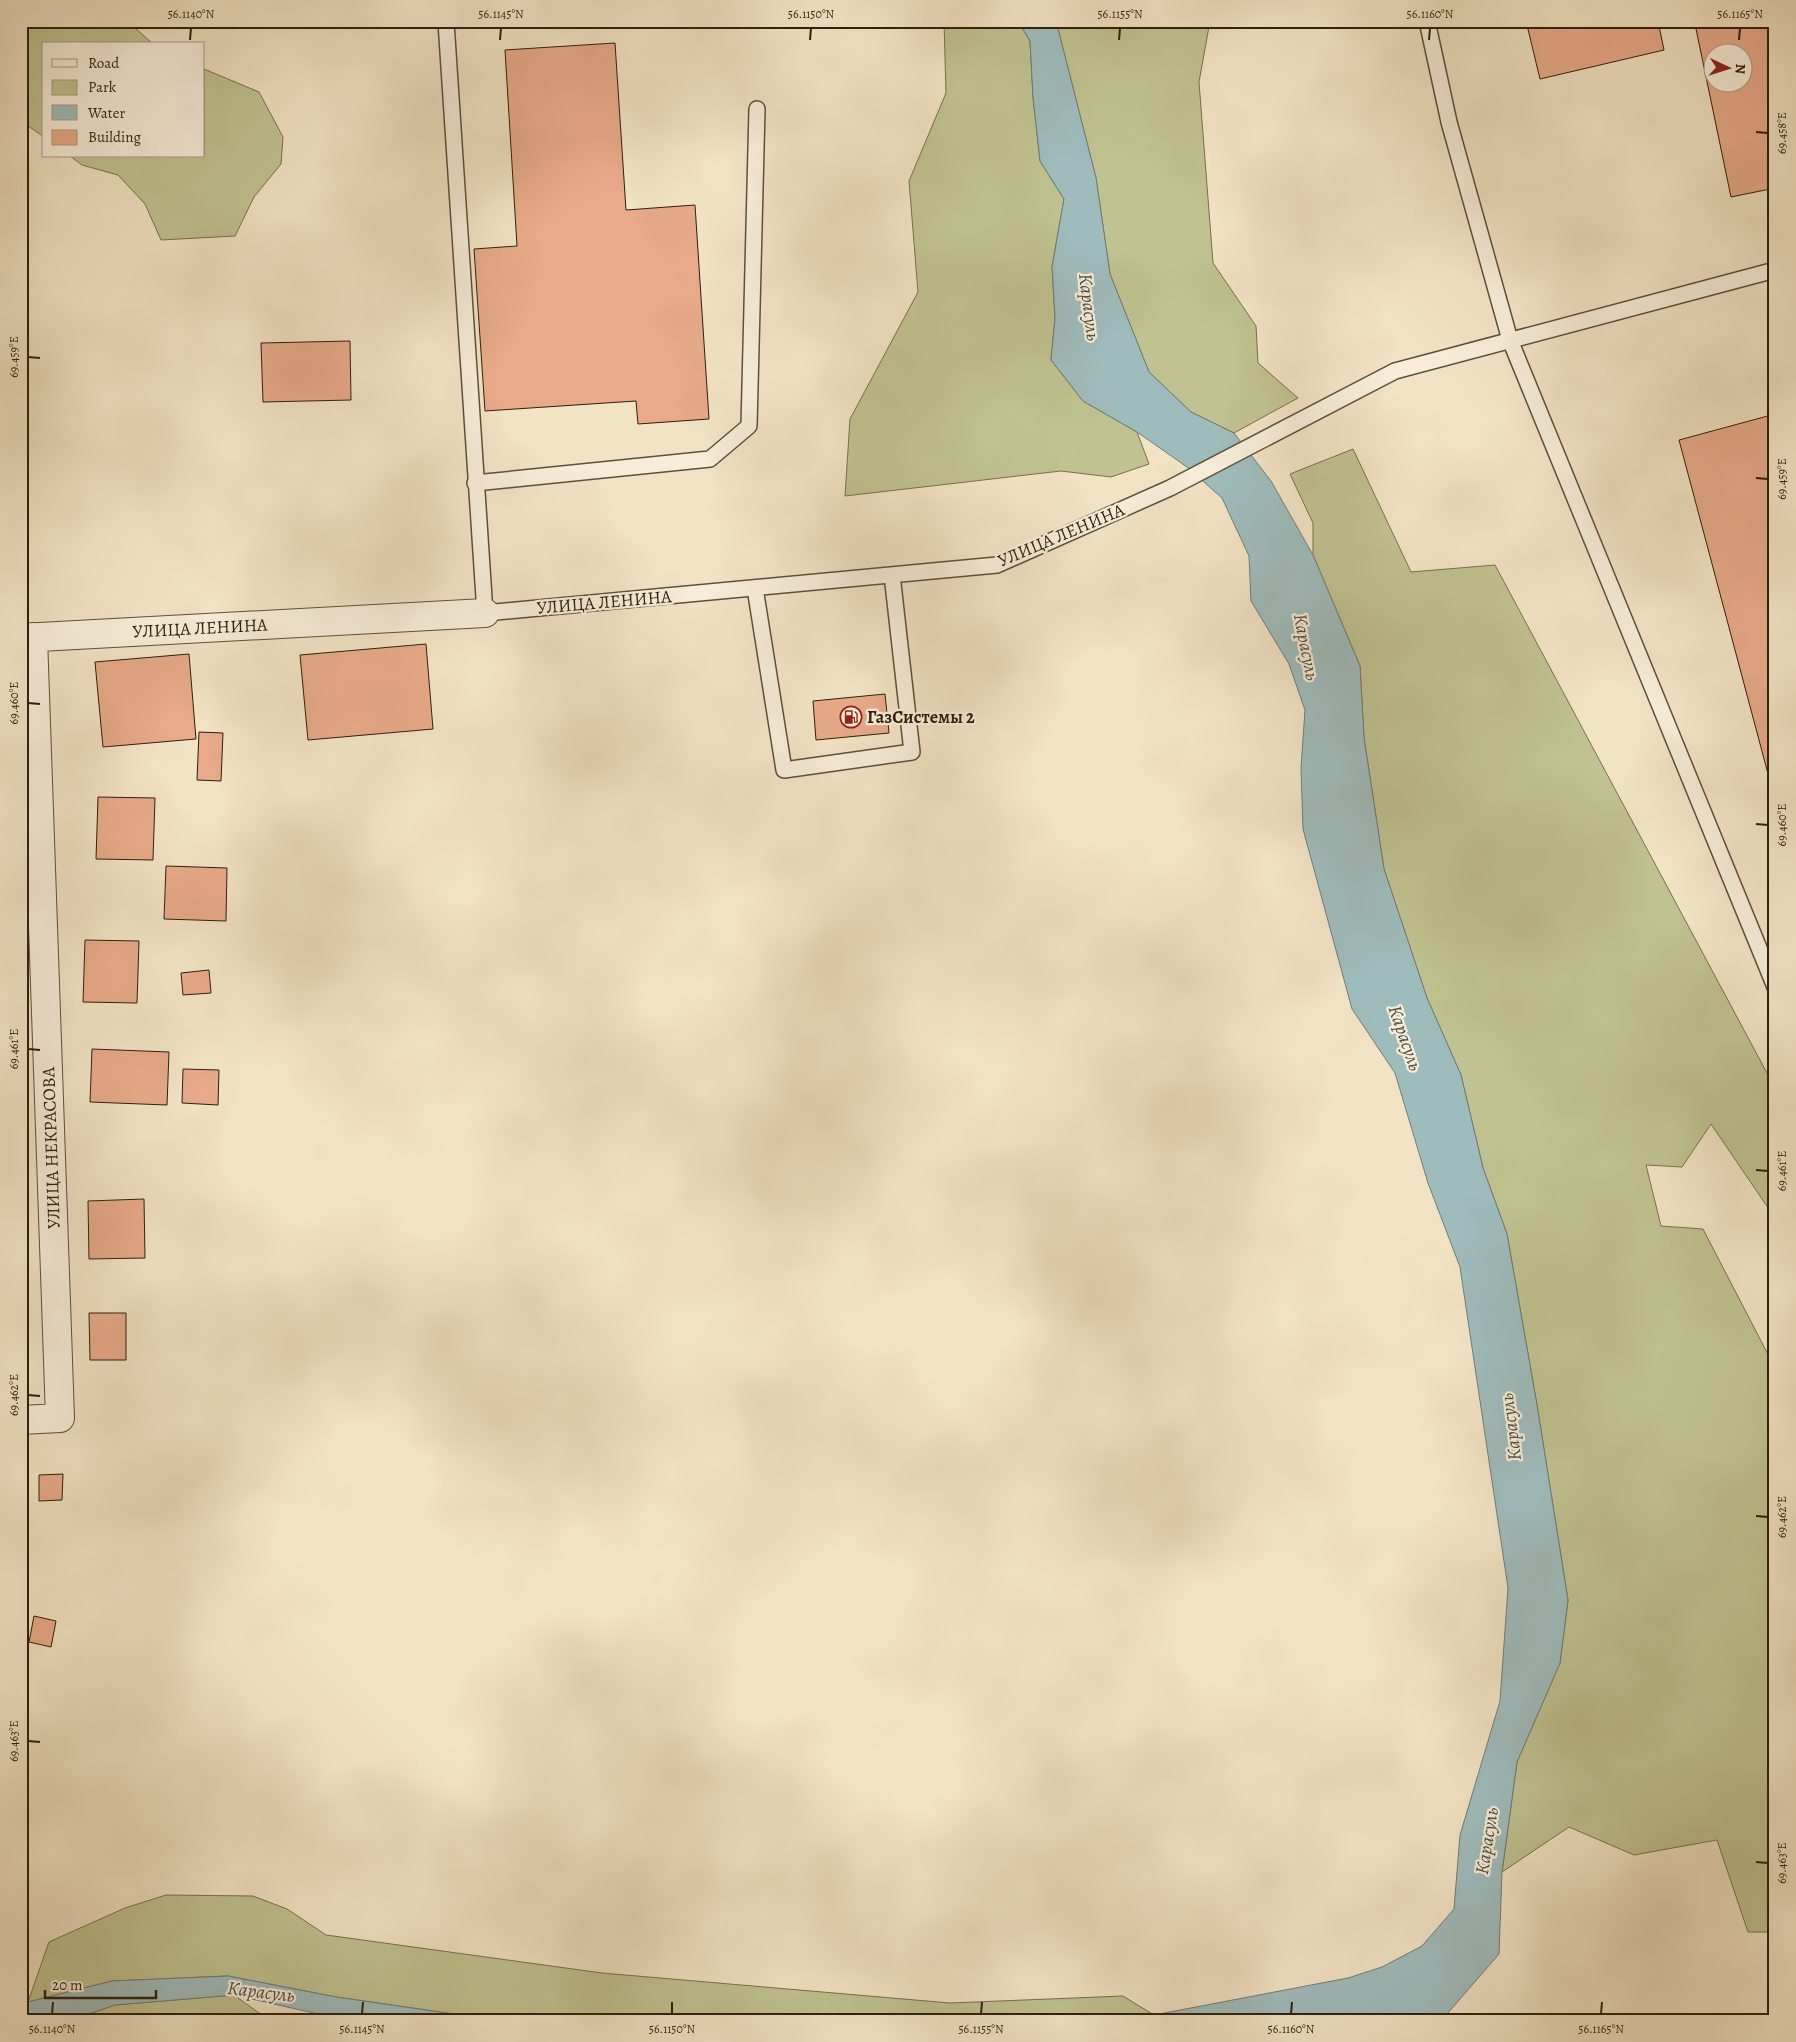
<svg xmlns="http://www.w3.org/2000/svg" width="1796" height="2042" font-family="Alegreya,serif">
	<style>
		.green { fill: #c0c291; stroke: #76704e }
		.water { fill: #9fbcbd; stroke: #717d76 }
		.building { fill: #e8aa8a; stroke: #2d1f0c; fill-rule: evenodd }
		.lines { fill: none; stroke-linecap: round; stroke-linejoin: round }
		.lane-casing { stroke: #5e503a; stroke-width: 18 }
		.street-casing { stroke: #5e503a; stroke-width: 30 }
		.lane { stroke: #f7edd9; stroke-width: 15 }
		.street { stroke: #f7edd9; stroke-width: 28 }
		.ticks { fill: none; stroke: #2d1f0c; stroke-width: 2 }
		.labels { text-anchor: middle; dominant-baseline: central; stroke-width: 4.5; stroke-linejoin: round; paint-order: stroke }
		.street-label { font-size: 18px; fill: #2d1f0c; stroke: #f7edd9 }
		.poi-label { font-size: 18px; font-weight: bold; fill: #2d1f0c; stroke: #f7edd9; text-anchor: start }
		.water-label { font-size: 19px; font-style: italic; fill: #4f4e41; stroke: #f7edd9 }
		.neatline { fill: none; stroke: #2d1f0c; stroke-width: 2 }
		.ticks-label { font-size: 12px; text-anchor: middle; fill: #2d1f0c }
	</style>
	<rect width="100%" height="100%" fill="#f2e3c5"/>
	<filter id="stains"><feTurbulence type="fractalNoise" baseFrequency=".004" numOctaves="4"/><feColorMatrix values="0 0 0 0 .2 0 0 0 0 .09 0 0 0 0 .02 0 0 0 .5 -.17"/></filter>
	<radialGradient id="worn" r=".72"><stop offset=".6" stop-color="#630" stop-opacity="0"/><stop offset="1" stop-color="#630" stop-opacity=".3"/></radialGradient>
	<path class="green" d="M21,21h108l6,7 18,16h-109v93l-23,-16z
		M944,21h74l12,20 3,56 7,64 24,38 -12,68 3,51 -4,42 32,41 54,31 12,32 -38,13 -50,-6 -216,25 5,-77 68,-127 -9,-111 37,-88z
		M1056,21h154l-11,61 14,181 43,63 2,37 40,35 -64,35 -43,-21 -42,-40 -39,-98 -14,-96z
		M204,69l55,23 24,45 -2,27 -27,33 -19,39 -74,4 -16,-36 -27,-29 -36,-10 -12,-9h134z
		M1353,449l58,123 84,-7 280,523v130l-64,-94 -29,43 -36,-2 15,61 42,3 71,137 1,7v559h-27l-31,-92 -83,15 -65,-28 -67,45 15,-110 43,-99 8,-63 -31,-195 -30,-171 -24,-66 -22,-93 -34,-77 -43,-129 -20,-131 -4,-72 -47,-111v-32l-23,-49z
		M166,1895l87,1 34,13 39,26 276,38 348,30 173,-7 31,19 -14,6h-638l-166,-24 -108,-21 -116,5 -84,21 21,-60 76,-34z
		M234,1995l32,23 -3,3h-195l47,-16z"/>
	<path class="water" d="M1018,21h38l40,157 14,96 39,98 42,40 43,21 37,48 42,74 47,111 4,72 20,131 43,129 34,77 22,93 24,66 30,171 31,195 -8,63 -43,99 -15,110 -3,82 -52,60 -25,7h-282l14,-6 194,-37 34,-11 40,-21 32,-37 6,-74 40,-134 8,-113 -48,-321 -32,-84 -33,-110 -43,-64 -49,-180 -2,-61 4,-58 -16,-46 -38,-63 -2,-45 -27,-58 -35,-31 -50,-35 -54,-31 -32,-41 4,-42 -3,-51 12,-68 -24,-38 -7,-64 -3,-56z
		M228,1976l108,21 166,24h-153l-115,-26 -119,10 -47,16h-47v-15l7,-4 84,-21z"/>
	<path class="building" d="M1526,21h132l6,29 -124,29z
		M1710,21h65v167l-44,9 -36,-173zM1714,52h30v30h-30z
		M615,43l11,167 69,-5 14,214 -71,5 -2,-23 -151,10 -11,-162 43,-3 -12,-196z
		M350,341l1,59 -88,2 -2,-59z
		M1775,414v386l-96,-360z
		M426,644l7,85 -125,11 -8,-85z
		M189,654l7,85 -93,8 -8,-85z
		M885,694l4,39 -73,7 -3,-39z
		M199,732l24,1 -2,48 -24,-1z
		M98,797l57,1 -2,62 -57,-1z
		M166,866l61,2 -1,53 -62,-2z
		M85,940l54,1 -2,62 -54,-1z
		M209,970l2,23 -28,2 -2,-22z
		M92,1049l77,3 -2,53 -77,-3z
		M183,1069l36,1 -1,35 -36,-2z
		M144,1199l1,59 -56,1 -1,-58z
		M89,1313h37v47h-36z
		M63,1474l-1,26 -23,1v-26z
		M34,1616l22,5 -5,26 -22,-5z"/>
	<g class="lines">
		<g class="lane-casing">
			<path id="lane" d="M1427,21l22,101 61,218 265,647
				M446,22l39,591 512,-48 173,-77 225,-117 380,-101
				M475,483l235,-24 39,-33 8,-317
				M755,588l29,182 128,-18 -20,-177"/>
		</g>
		<g class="street-casing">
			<path id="street" d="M21,638l464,-25
				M21,1420l39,-2 -27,-781"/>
		</g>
		<use href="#lane" class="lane"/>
		<use href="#street" class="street"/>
	</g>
	<path class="ticks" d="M190,40l1,-12M500,40l1,-12M810,40l1,-12M1119,40l1,-12M1429,40l1,-12M1739,40l1,-12M1756,132l12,1M28,357l12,1M1756,478l12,1M28,703l12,1M1756,824l12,1M28,1049l12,1M1756,1170l12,1M28,1395l12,1M1756,1516l12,1M28,1741l12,1M1756,1862l12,1M52,2014l1,-12M362,2014l1,-12M672,2014v-12M981,2014l1,-12M1291,2014l1,-12M1601,2014l1,-12"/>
	<defs>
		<g id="fuel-ring" transform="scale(1.125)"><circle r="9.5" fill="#f7edd9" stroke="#8f2418" stroke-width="1.5"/><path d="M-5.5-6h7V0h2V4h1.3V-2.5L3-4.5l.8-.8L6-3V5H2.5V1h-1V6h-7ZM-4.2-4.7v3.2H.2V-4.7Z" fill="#8f2418"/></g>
	</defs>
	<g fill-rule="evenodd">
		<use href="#fuel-ring" x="851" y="717"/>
	</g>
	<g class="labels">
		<g class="street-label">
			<text transform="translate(1061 535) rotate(-23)">УЛИЦА ЛЕНИНА</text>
			<text transform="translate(604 602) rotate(-5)">УЛИЦА ЛЕНИНА</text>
			<text transform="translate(200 628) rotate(-3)">УЛИЦА ЛЕНИНА</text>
			<text transform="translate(51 1148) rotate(-92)">УЛИЦА НЕКРАСОВА</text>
		</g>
		<g class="poi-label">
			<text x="867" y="717">ГазСистемы 2</text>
		</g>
		<g class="water-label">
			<text transform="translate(1089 307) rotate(83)">Карасуль</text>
			<text transform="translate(1306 647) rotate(79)">Карасуль</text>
			<text transform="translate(1405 1038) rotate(71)">Карасуль</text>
			<text transform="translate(1511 1427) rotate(-97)">Карасуль</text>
			<text transform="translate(1487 1841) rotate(-81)">Карасуль</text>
			<text transform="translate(261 1992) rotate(7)">Карасуль</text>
		</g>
	</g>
	<rect width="1796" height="2042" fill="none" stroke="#f2e3c5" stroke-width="55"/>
	<rect x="42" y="42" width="162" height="115" fill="#f7edd9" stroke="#a69b87"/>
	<rect x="52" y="59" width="25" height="8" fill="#f7edd9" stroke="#a69b87"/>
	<text x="88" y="68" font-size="15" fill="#2d1f0c">Road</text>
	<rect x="52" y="80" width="25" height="15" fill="#c0c291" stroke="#a69b87"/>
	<text x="88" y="92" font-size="15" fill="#2d1f0c">Park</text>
	<rect x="52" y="105" width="25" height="15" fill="#9fbcbd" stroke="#a69b87"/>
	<text x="88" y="118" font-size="15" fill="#2d1f0c">Water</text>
	<rect x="52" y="130" width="25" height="15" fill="#e8aa8a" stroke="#a69b87"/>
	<text x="88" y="142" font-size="15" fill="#2d1f0c">Building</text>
	<g transform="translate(1728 68) rotate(94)"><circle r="24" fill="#f7edd9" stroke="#a69b87"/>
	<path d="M0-4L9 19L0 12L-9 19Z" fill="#8f2418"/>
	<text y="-8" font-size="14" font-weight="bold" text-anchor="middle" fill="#2d1f0c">N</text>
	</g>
	<path d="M45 1990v8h111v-8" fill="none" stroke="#2d1f0c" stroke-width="2.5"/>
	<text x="52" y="1990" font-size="15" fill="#2d1f0c" stroke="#f7edd9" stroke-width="4" paint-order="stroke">20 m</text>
	<rect x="28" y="28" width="1740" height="1986" class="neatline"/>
	<g class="ticks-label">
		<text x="191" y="18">56.1140°N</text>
		<text x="501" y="18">56.1145°N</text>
		<text x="811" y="18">56.1150°N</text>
		<text x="1120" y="18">56.1155°N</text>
		<text x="1430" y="18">56.1160°N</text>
		<text x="1740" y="18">56.1165°N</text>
		<text transform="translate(1782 133) rotate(-90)" y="4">69.458°E</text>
		<text transform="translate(14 357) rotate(-90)" y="4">69.459°E</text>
		<text transform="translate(1782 479) rotate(-90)" y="4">69.459°E</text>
		<text transform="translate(14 703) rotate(-90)" y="4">69.460°E</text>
		<text transform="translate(1782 825) rotate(-90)" y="4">69.460°E</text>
		<text transform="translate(14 1049) rotate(-90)" y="4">69.461°E</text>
		<text transform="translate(1782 1171) rotate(-90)" y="4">69.461°E</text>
		<text transform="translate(14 1395) rotate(-90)" y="4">69.462°E</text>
		<text transform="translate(1782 1517) rotate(-90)" y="4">69.462°E</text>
		<text transform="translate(14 1741) rotate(-90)" y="4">69.463°E</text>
		<text transform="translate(1782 1863) rotate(-90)" y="4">69.463°E</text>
		<text x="52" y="2033">56.1140°N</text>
		<text x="362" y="2033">56.1145°N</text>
		<text x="672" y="2033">56.1150°N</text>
		<text x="981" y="2033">56.1155°N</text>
		<text x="1291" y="2033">56.1160°N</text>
		<text x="1601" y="2033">56.1165°N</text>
	</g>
	<rect width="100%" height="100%" filter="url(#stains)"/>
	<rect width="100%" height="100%" fill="url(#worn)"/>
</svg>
